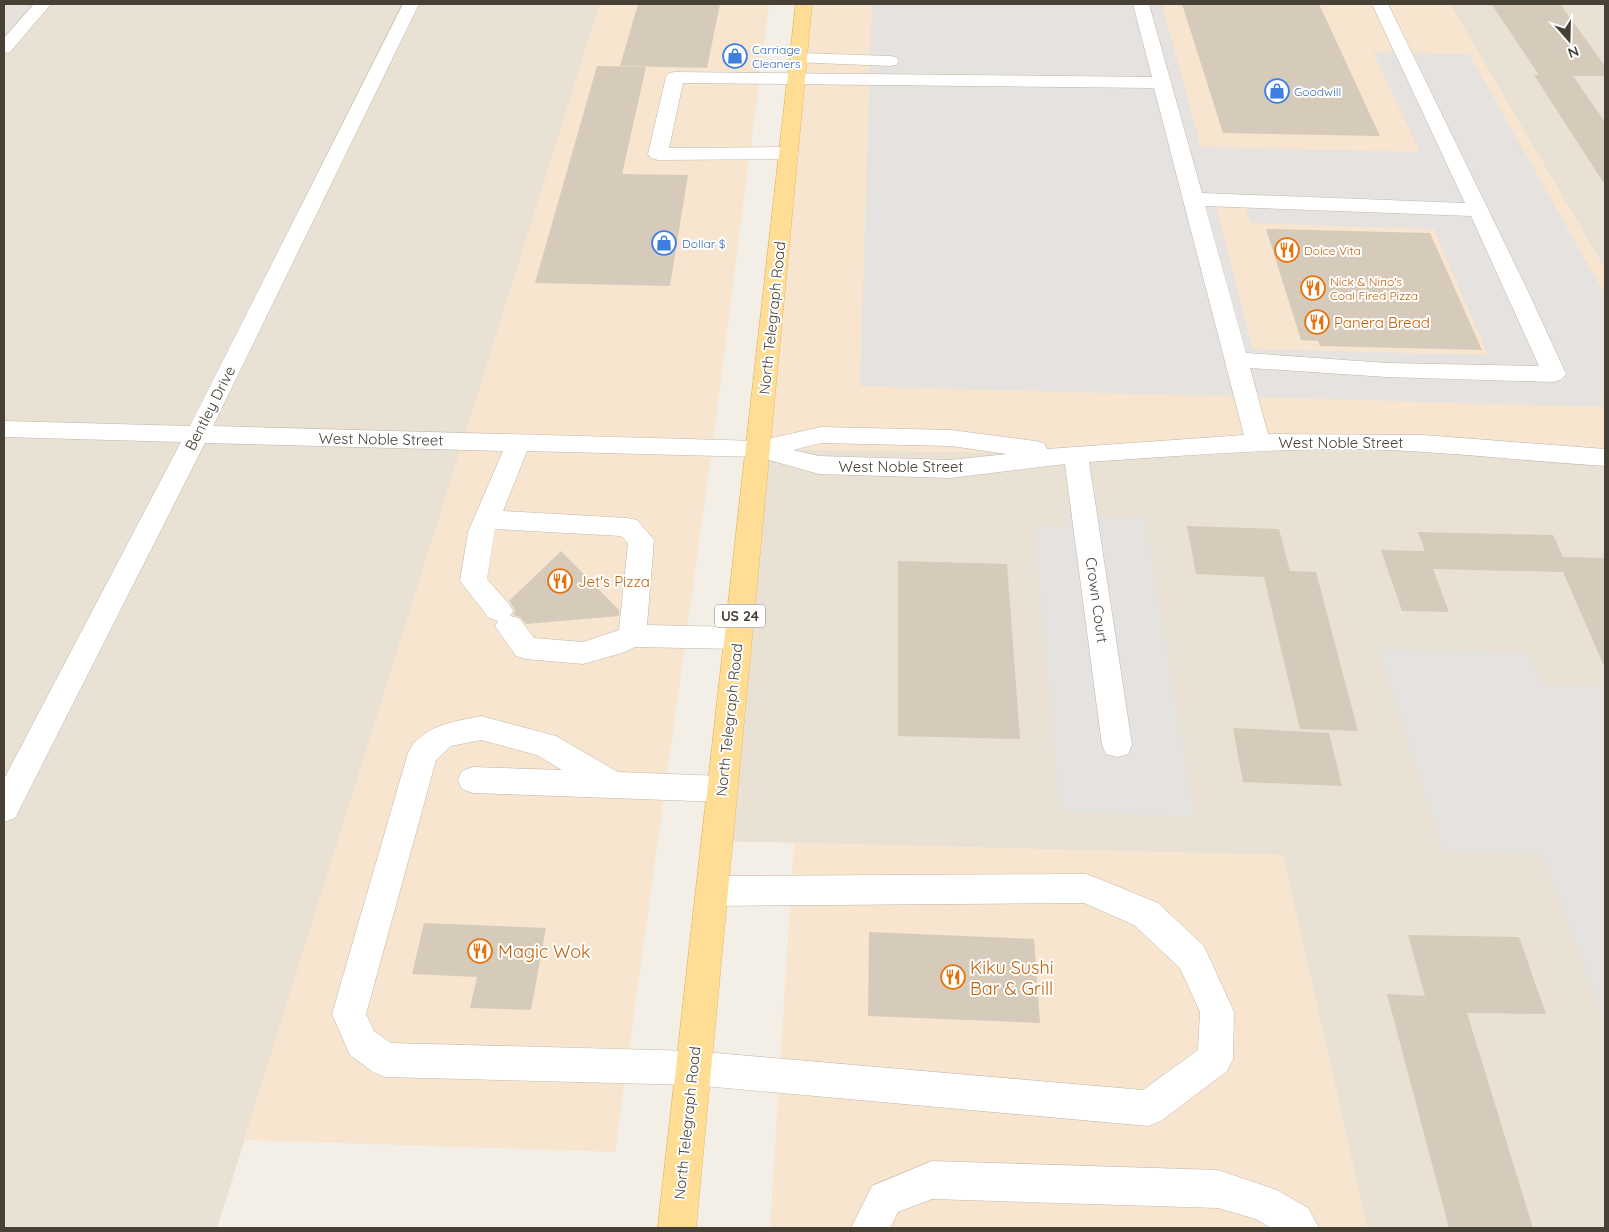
<svg xmlns="http://www.w3.org/2000/svg" width="1609" height="1232" font-family="Quicksand,sans-serif">
	<style>
		.residential { fill: #e8e1d4 }
		.commercial { fill: #f7e5d0 }
		.industrial { fill: #e6e1db }
		.parking { fill: #e5e2df; fill-rule: evenodd }
		.building { fill: #d6cbbb }
		.lines { fill: none; stroke-linecap: round; stroke-linejoin: round }
		.minor-casing { stroke: #c0b7a8; stroke-width: 1 }
		.major-casing { stroke: #e9bb5f; stroke-width: 1 }
		.minor { fill: #fff; fill-rule: evenodd }
		.major { fill: #ffdd94; fill-rule: evenodd }
		.labels { text-anchor: middle; dominant-baseline: central; stroke-width: 4; stroke-linejoin: round; paint-order: stroke }
		.far-shop-label { font-size: 12px; fill: #366cbe; stroke: #fff; text-anchor: start }
		.far-food-label { font-size: 12px; fill: #c56008; stroke: #fff; text-anchor: start }
		.shield { fill: #fff; stroke: #7e7972; stroke-width: 1 }
		.shield-label { font-size: 14px; font-weight: bold; fill: #474035 }
		.street-label { font-size: 15px; fill: #474035; stroke: #fff }
		.food-label { font-size: 15px; fill: #c56008; stroke: #fff; text-anchor: start }
		.near-food-label { font-size: 18px; fill: #c56008; stroke: #fff; text-anchor: start }
	</style>
	<rect width="100%" height="100%" fill="#f4efe6"/>
	<path class="residential" d="M43,4h557l-383,1224h-213v-1181z
		M1450,4h155v265z
		M1258,442l252,9 95,7v770h-238l-84,-373 -566,-14 41,-392 318,5z"/>
	<path class="commercial" d="M600,4h169l-57,444 -97,704 -371,-12z
		M804,4h646l155,265v189l-182,-15 -347,11 -318,-5z
		M794,843l489,12 84,373h-597z"/>
	<path class="industrial" d="M4,4h39l-39,44z"/>
	<path class="parking" d="M872,4h290l39,143 219,5 -47,-100 96,2 136,241v96h-4l4,9v7l-745,-21zM1216,207h30l4,16 184,6 54,126 -235,-6z
		M1066,515l79,3 50,299 -135,-5 -26,-286 33,1z
		M1378,649l151,3 14,33 62,1v338l-63,-170 -99,-3z"/>
	<path class="building" d="M638,4h82l-13,64 -87,-2z
		M1182,4h137l61,132 -157,-3z
		M1560,4l45,62v10h-32l32,46v63l-71,-110h5l-47,-70z
		M597,66l49,1 -24,107 66,1 -18,111 -135,-3z
		M1266,229l164,4 52,117 -162,-4 -2,-5 -17,-1z
		M1187,526l92,3 11,42 26,1 42,159 -58,-2 -36,-152 -68,-3z
		M1418,532l135,3 10,22 42,1v110l-42,-96 -130,-3 16,43 -47,-1 -21,-61 44,1z
		M561,551l58,59v6l-93,8 -6,-7 -7,-2 2,-5 -6,-9z
		M898,561l109,3 13,175 -122,-3z
		M1233,728l96,5 13,53 -99,-4z
		M424,923l122,5 -15,82 -61,-2 7,-31 -65,-3z
		M869,932l165,7 6,84 -172,-7z
		M1408,935l111,2 27,77 -79,-1 66,215h-84l-62,-234 38,2z"/>
	<g class="lines">
		<g class="minor-casing">
			<path id="minor" d="M34,4h17l-41,48 -6,1v-15z
				M403,4h16l-206,422 546,15 62,-14 130,3 84,11 9,2 3,6 197,-14 -90,-347 -471,-5 -14,65 120,-1 7,2 3,4 -3,4 -7,2 -131,1 -7,-2 -3,-4 18,-77 3,-4 6,-1 477,5 -19,-73h16l53,189 263,10 -93,-199h16l138,283 40,87 -4,5 -8,3 -167,-5 -137,-9 18,66 155,1 182,14v17c-84,-5 -169,-16 -254,-17 -87,0 -174,7 -262,13l43,283 -4,9 -11,3 -11,-3 -4,-9 -37,-281 -115,14 -131,-4 -61,-17 -231,-6 -24,60 125,7 9,2 17,20 -7,85 91,2 10,3 4,8 -4,8 -10,3 -103,-2 -13,6 -39,11 -57,-5 -10,-3 -21,-30 3,-5 -9,-3 -29,-37 8,-49 35,-81 -298,-8 -190,375 -11,4v-43l177,-337 -177,-5v-16l186,5zM1205,206l266,10 68,150 -152,-3 -141,-10zM821,443l130,3 56,8 -57,6 -131,-4 -26,-6zM495,529l126,7 7,7 -9,87 -36,12 -49,-4 -15,-20 -9,-2 3,-5 -4,-7 -22,-25z
				M799,53l91,3 6,1 3,4 -3,4 -6,1 -97,-4 -3,-4 3,-4z
				M481,716l75,20 62,36 104,4 11,4 4,9 -4,9 -11,4 -249,-9 -11,-4 -4,-9 4,-9 11,-4 89,3 -25,-15 -56,-15 -30,6 -15,14 -70,254 8,17 17,12 302,8 450,39 55,-40 2,-38 -20,-44 -46,-43 -50,-22 -372,3 -11,-5 -5,-10 5,-10 11,-5 374,-2 11,4 61,25 46,43 30,66 -1,47 -6,12 -66,50 -13,5 -455,-41 -308,-8 -12,-5 -23,-17 -18,-41 76,-261c14,-28 45,-31 73,-37z
				M932,1161l286,9 59,20 31,18 11,20h-48l-15,-9 -38,-11 -286,-9 -34,13 -8,16h-39l21,-42z"/>
		</g>
		<g class="major-casing">
			<path id="major" d="M796,4h16l-116,1224h-38z"/>
		</g>
		<use href="#minor" class="minor"/>
		<use href="#major" class="major"/>
	</g>
	<defs>
		<g id="shop-ring" transform="scale(1.25)"><circle r="9.5" fill="#fff" stroke="#3f7fe0" stroke-width="1.5"/><path d="M-5-2.5h2.3a2.7 3.5 0 0 1 5.4 0H5L5.5 6h-11ZM-1.5-2.5h3a1.5 2.3 0 0 0-3 0Z" fill="#3f7fe0"/></g>
		<g id="restaurant-ring" transform="scale(1.25)"><circle r="9.5" fill="#fff" stroke="#e8710a" stroke-width="1.5"/><path d="M-5-6h1v4h1v-4h1v4h1v-4h1v5L-1.5 .5V6h-2V.5L-5-1ZM5-6V6H3V1.5H1.5Q1.5-4 5-6Z" fill="#e8710a"/></g>
	</defs>
	<g fill-rule="evenodd">
		<use href="#shop-ring" x="735" y="56"/>
		<use href="#shop-ring" x="1277" y="91"/>
		<use href="#shop-ring" x="664" y="243"/>
		<use href="#restaurant-ring" x="1287" y="250"/>
		<use href="#restaurant-ring" x="1313" y="288"/>
		<use href="#restaurant-ring" x="1317" y="322"/>
		<use href="#restaurant-ring" x="560" y="581"/>
		<use href="#restaurant-ring" x="480" y="951"/>
		<use href="#restaurant-ring" x="953" y="977"/>
	</g>
	<g class="labels">
		<g class="far-shop-label">
			<text x="752" y="49">Carriage<tspan x="752" dy="14">Cleaners</tspan></text>
			<text x="1294" y="91">Goodwill</text>
			<text x="682" y="243">Dollar $</text>
		</g>
		<g class="far-food-label">
			<text x="1304" y="250">Dolce Vita</text>
			<text x="1330" y="281">Nick &amp; Nino's<tspan x="1330" dy="14">Coal Fired Pizza</tspan></text>
		</g>
		<rect class="shield" x="715" y="604.5" width="50" height="23" rx="4"/>
		<g class="shield-label">
			<text x="740" y="616">US 24</text>
		</g>
		<g class="street-label">
			<text transform="translate(772 318) rotate(-84)">North Telegraph Road</text>
			<text transform="translate(210 408) rotate(-63)">Bentley Drive</text>
			<text transform="translate(381 439) rotate(1)">West Noble Street</text>
			<text x="1341" y="442">West Noble Street</text>
			<text x="901" y="466">West Noble Street</text>
			<text transform="translate(1097 600) rotate(82)">Crown Court</text>
			<text transform="translate(729 720) rotate(-84)">North Telegraph Road</text>
			<text transform="translate(687 1123) rotate(-84)">North Telegraph Road</text>
		</g>
		<g class="food-label">
			<text x="1334" y="322">Panera Bread</text>
			<text x="578" y="581">Jet's Pizza</text>
		</g>
		<g class="near-food-label">
			<text x="498" y="951">Magic Wok</text>
			<text x="970" y="967">Kiku Sushi<tspan x="970" dy="21">Bar &amp; Grill</tspan></text>
		</g>
	</g>
	<rect width="1609" height="1232" fill="none" stroke="#474035" stroke-width="10"/>
	<g transform="translate(1569 40) rotate(160)" stroke="#ffffff" stroke-width="4" paint-order="stroke">
	<path d="M0-4L9 19L0 12L-9 19Z" fill="#474035"/>
	<text y="-8" font-size="14" font-weight="bold" text-anchor="middle" fill="#474035">N</text>
	</g>
</svg>
